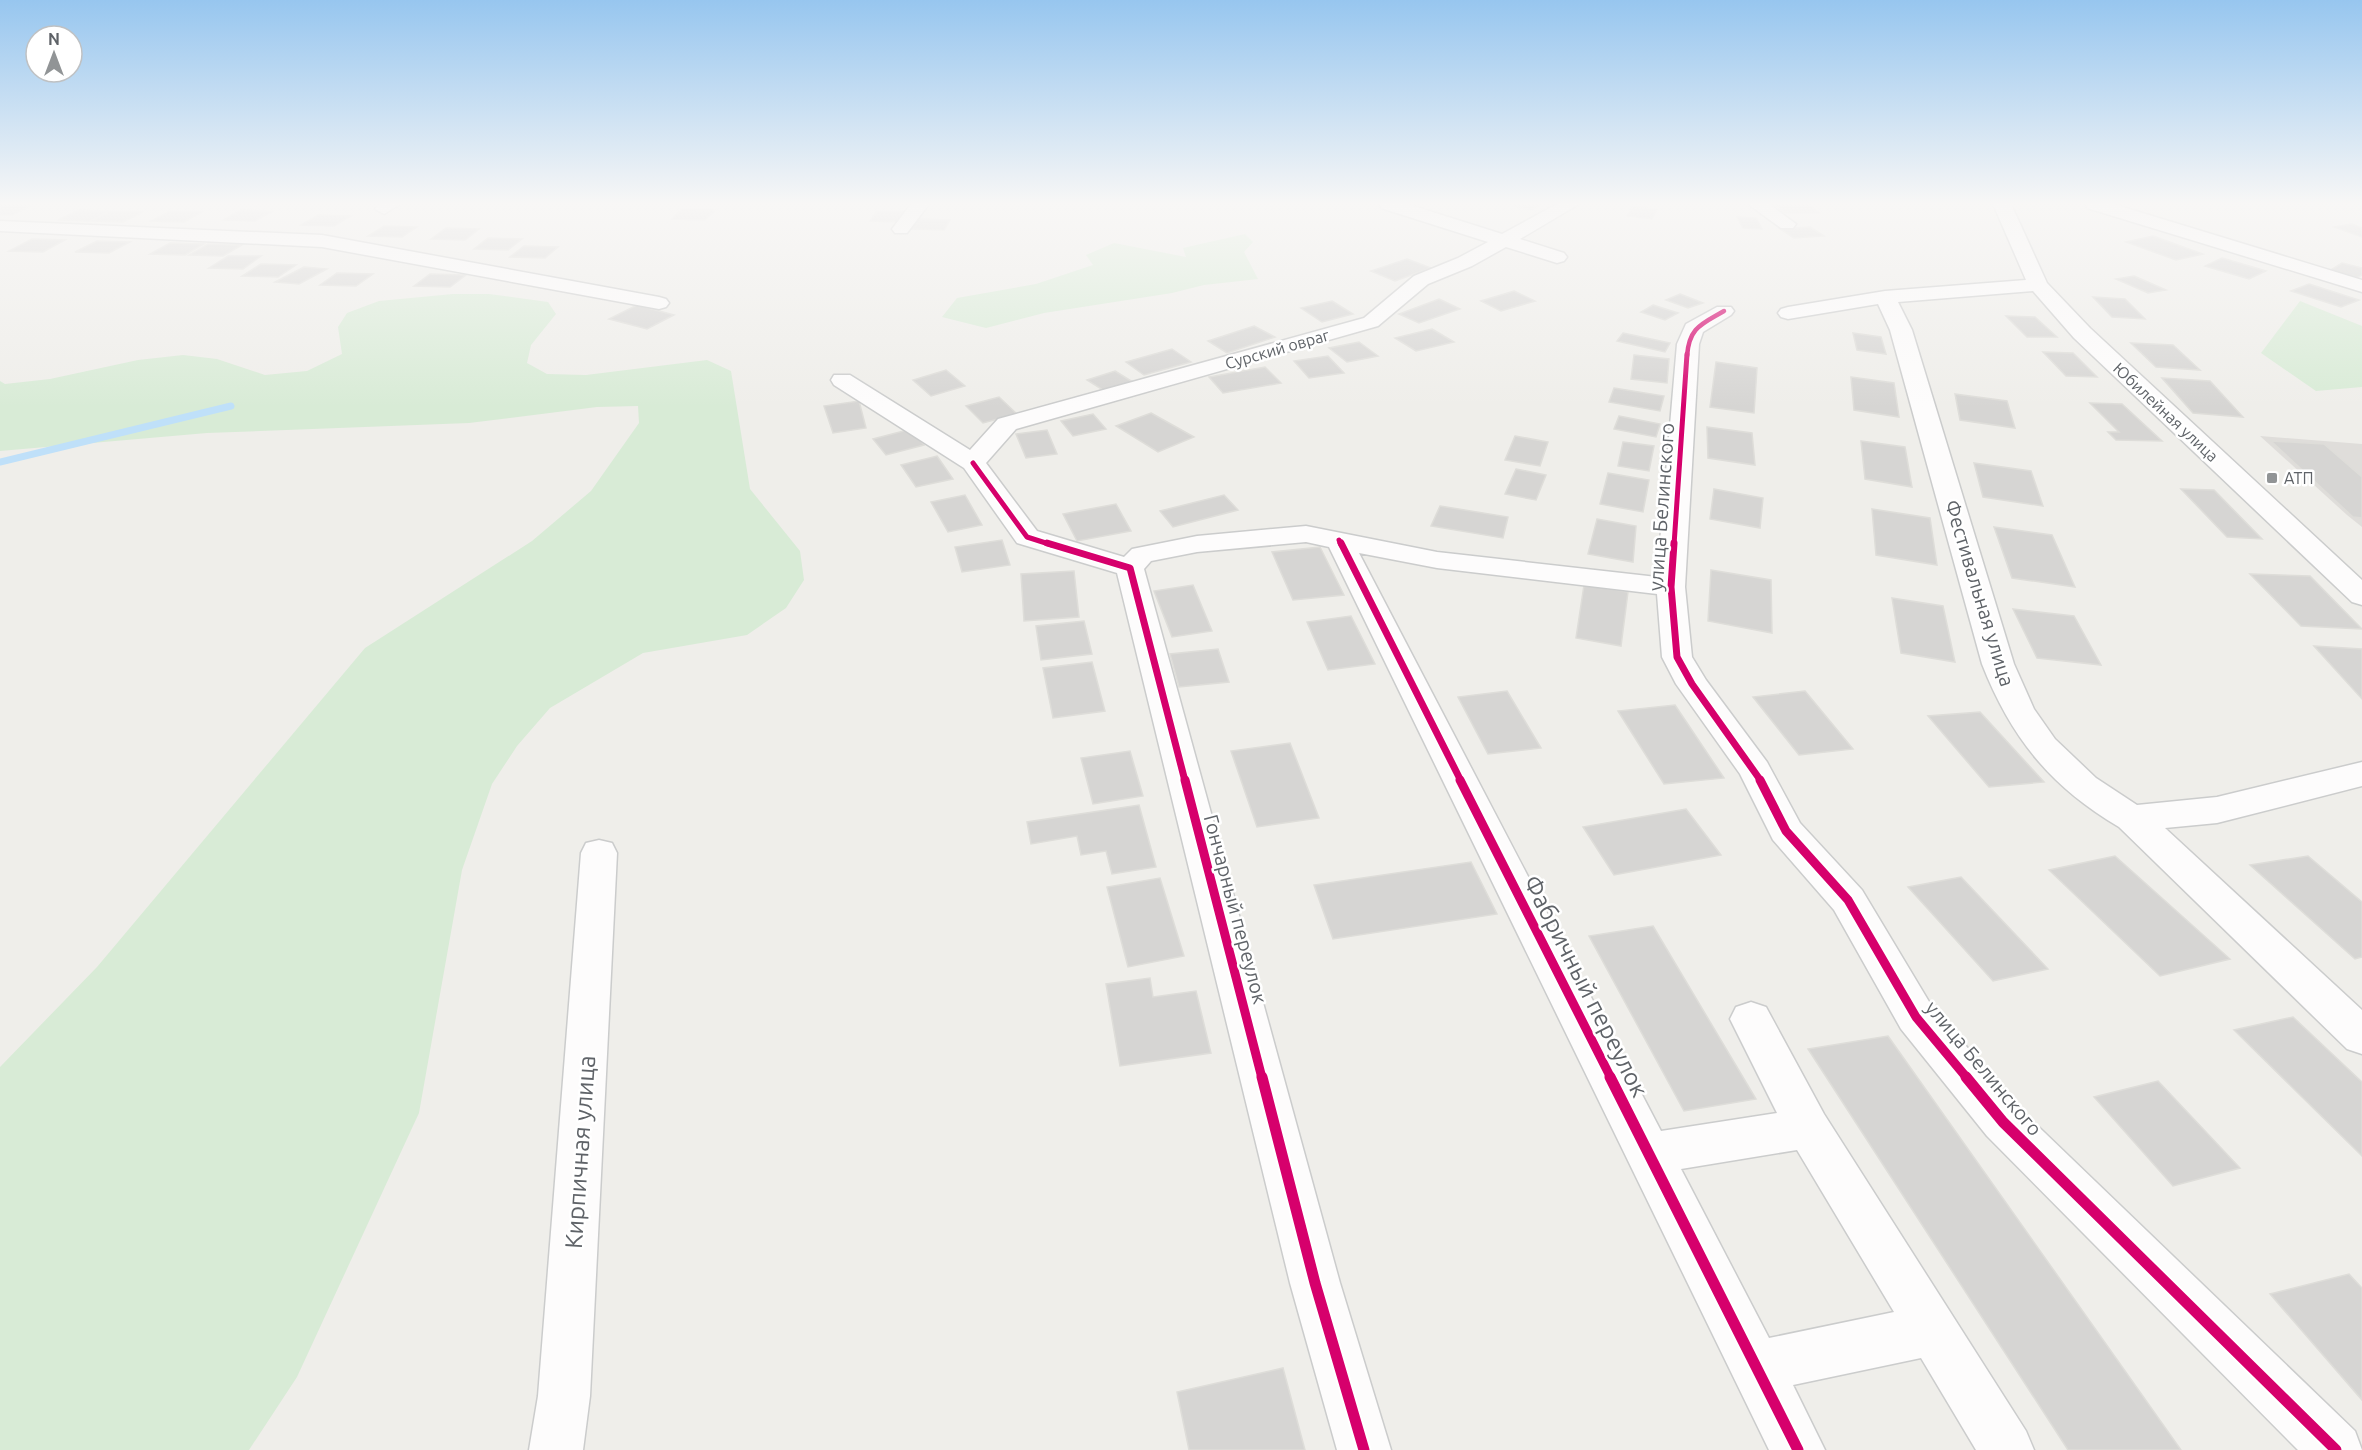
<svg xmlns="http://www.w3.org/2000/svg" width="2362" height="1450" font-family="Ubuntu,sans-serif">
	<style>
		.industrial { fill: #dfddda }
		.green { fill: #d8ebd6 }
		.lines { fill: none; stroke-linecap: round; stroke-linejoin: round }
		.stream { stroke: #bfe0f9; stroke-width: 7 }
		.building { fill: #d6d5d3; stroke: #deddd9; stroke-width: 1.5 }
		.minor-casing { stroke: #cbcccc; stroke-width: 3 }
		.minor { fill: #fdfcfc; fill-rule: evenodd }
		.cycleway-far4-casing { stroke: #fff; stroke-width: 7 }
		.cycleway-far3-casing { stroke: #fff; stroke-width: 8 }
		.cycleway-far2-casing { stroke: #fff; stroke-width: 10 }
		.cycleway-far1-casing { stroke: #fff; stroke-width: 13 }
		.cycleway-casing { stroke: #fff; stroke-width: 15 }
		.cycleway-far4 { stroke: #d6006c; stroke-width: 4.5 }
		.cycleway-far3 { stroke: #d6006c; stroke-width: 5 }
		.cycleway-far2 { stroke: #d6006c; stroke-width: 7 }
		.cycleway-far1 { stroke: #d6006c; stroke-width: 9 }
		.cycleway { stroke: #d6006c; stroke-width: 11 }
		.poi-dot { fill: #919496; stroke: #fff; stroke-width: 2 }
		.labels { text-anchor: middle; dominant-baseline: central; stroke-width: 5; stroke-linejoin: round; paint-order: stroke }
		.far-street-label { font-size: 16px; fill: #5f6368; stroke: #fff }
		.far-poi-label { font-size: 16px; fill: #5f6368; stroke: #fff; text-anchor: start }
		.street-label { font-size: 20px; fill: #5f6368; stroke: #fff }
		.near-street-label { font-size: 24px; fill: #5f6368; stroke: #fff }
	</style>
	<rect width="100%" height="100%" fill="#efeeea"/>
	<path class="industrial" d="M2260,436l102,8v83l-15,-12z"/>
	<path class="green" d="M1245,234l8,8 -9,10 14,27 -54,6 -32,8 -128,20 -58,15 -44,-11 15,-19 79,-14 57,-19 -7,-10 28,-12 72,14 -3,-9z
		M453,294h36l59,8 8,12 -25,31 -4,18 20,11 39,1 121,-15 24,11 19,118 50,62 4,29 -18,28 -39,27 -104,18 -93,55 -33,38 -25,38 -30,86 -43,243 -122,264 -48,73h-249v-383l97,-100 268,-319 167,-107 59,-50 48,-68 -1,-17 -41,1 -128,16 -262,10 -207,18v-70l5,3 45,-5 88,-19 45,-5 34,4 48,16 42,-4 35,-17 -4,-27 9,-14 32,-12z
		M2300,301l62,25v61l-46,4 -55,-38z"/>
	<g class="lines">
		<path class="stream" d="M0,462l231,-56"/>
	</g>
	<path class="building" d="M1516,204h27l-12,6 -18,-4z
		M1775,204h35l9,9h-35z
		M0,205l2,-1 31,1 -21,10h-12z
		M1633,206l24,3 -5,10 -25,-3z
		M682,209l33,1 -10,10 -33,-1z
		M79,210l31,1 -20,10 -32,-1z
		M241,210l32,1 -18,10 -32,-1z
		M111,211l32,1 -20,10 -32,-1z
		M170,211l32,1 -18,10 -33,-1z
		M877,211l33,1 -7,10 -33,-1z
		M318,215l33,1 -17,10 -33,-1z
		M1737,217l19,1 6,11 -19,-1z
		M917,219l33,1 -6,10 -34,-1z
		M2352,224l10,4v9l-28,-10z
		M384,226l33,1 -15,10 -34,-1z
		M1810,227l14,9 -30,2 -14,-9z
		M446,228l33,1 -14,11 -34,-1z
		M2153,236l50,18 -27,6 -50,-18z
		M488,238l34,1 -14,11 -34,-1z
		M32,239l33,1 -22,12 -34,-1z
		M97,241l33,1 -21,11 -34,-1z
		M170,243l34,1 -19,11 -35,-1z
		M208,244l34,1 -19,11 -34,-1z
		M524,246l34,1 -13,11 -35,-1z
		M228,256h33l-18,13 -34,-1z
		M2222,258l44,13 -17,8 -44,-13z
		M1407,259l24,9 -36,13 -24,-10z
		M2342,263l20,5v7l-5,3 -28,-7z
		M261,264l35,1 -18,12 -36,-1z
		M304,267l23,2 -28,15 -24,-2z
		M337,273l36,1 -17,12 -36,-1z
		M430,274l36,1 -16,12 -36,-1z
		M2134,276l32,14 -18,3 -32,-14z
		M2309,284l50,16 -18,7 -50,-16z
		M1514,291l21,10 -34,10 -20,-10z
		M1680,294l23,9 -15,5 -22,-8z
		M2093,297l32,2 20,20 -33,-2z
		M1439,299l21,10 -41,14 -20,-9z
		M1332,301l21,13 -31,8 -21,-14z
		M637,305l37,10 -27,14 -38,-10z
		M1653,305l25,8 -13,7 -24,-8z
		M2006,316l29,1 22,20h-30z
		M1254,326l21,11 -48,16 -19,-12z
		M1432,329l22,13 -38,9 -21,-13z
		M1623,333l47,10 -5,9 -48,-11z
		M1853,333l28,4 5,17 -29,-4z
		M1359,342l19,14 -31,6 -18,-14z
		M2131,343l42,2 27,25 -44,-3z
		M1172,349l19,13 -47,13 -18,-13z
		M2043,352l30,1 24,24 -31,-1z
		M1634,355l35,4 -2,24 -36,-4z
		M1328,356l16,17 -35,5 -15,-17z
		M1716,362l41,6 -3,45 -44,-6z
		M1265,367l16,16 -58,10 -14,-16z
		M946,370l19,16 -34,10 -18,-16z
		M1115,371l18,11 -27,10 -19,-12z
		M1851,377l43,6 5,34 -45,-7z
		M2162,378l48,3 33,36 -50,-4z
		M1614,388l50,8 -4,15 -51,-9z
		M1955,394l52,7 8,27 -55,-8z
		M999,397l18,17 -34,9 -17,-17z
		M859,401l7,27 -33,5 -9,-27z
		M2090,403l32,1 40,37 -46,-1 -8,-8h11z
		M1151,413l43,24 -36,15 -42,-26z
		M1093,414l13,15 -33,7 -12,-15z
		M1619,416l41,8 -4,13 -42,-8z
		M1707,427l45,6 3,32 -47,-7z
		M911,429l13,16 -38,10 -13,-16z
		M1047,430l10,24 -31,4 -10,-24z
		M1515,436l33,6 -8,24 -35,-6z
		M1861,441l44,6 7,40 -47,-8z
		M2271,441l53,3 38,33v41l-9,-1z
		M1623,442l31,4 -5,25 -31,-5z
		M937,456l16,23 -37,8 -15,-22z
		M1974,463l57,8 12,35 -60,-9z
		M1516,469l30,6 -10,25 -31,-6z
		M1608,473l41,7 -6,32 -43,-8z
		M1714,489l49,9 -3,30 -50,-9z
		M2181,489l33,1 48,49 -35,-2z
		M965,495l17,30 -34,7 -17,-30z
		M1224,495l14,15 -65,17 -13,-16z
		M1116,504l15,27 -54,10 -14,-27z
		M1440,506l68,11 -5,21 -72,-12z
		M1872,509l58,9 7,47 -61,-10z
		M1597,519l39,7 -3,36 -45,-8z
		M1994,527l58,8 23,52 -63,-9z
		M1002,540l8,25 -48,7 -7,-25z
		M1320,547l24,48 -51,5 -21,-48z
		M1711,570l60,10 1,53 -64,-12z
		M1074,571l5,46 -55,4 -3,-47z
		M2250,574l60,2 52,53 -61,-3z
		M1193,585l19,46 -40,6 -18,-46z
		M1584,585l44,7 -7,54 -45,-8z
		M1892,598l51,8 12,56 -54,-9z
		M2013,609l61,7 27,49 -64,-7z
		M1351,616l24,48 -47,6 -21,-48z
		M1084,621l8,33 -51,6 -5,-34z
		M2314,646l48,3v50z
		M1218,649l11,33 -50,5 -9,-33z
		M1092,662l13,49 -52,7 -10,-50z
		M1507,691l34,57 -53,6 -30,-57z
		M1805,691l48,58 -54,6 -46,-58z
		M1675,705l49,73 -60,6 -46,-73z
		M1980,712l64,70 -55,5 -61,-71z
		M1290,743l29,75 -62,9 -26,-76z
		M1130,751l13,45 -50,8 -12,-46z
		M1139,805l17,62 -44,7 -6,-23 -25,4 -4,-19 -46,8 -4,-22z
		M1686,809l35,46 -107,20 -31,-48z
		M2115,856l115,103 -70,17 -111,-106z
		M2308,856l54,46v55l-7,2 -105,-94z
		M1471,862l26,52 -164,25 -19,-54z
		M1961,877l87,92 -55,12 -85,-94z
		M1160,878l24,78 -56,11 -21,-80z
		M1653,926l103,173 -72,12 -95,-175z
		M1150,978l3,19 43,-6 15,62 -91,13 -14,-82z
		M2293,1017l69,65v74l-128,-126z
		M1888,1036l293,414h-113l-260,-401z
		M2158,1081l82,87 -67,18 -79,-89z
		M2349,1274l13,14v112l-92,-106z
		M1283,1368l22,82h-116l-12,-58z"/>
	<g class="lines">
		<g class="minor-casing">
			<path id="minor" d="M400,204l-16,10 -9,-5 4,-5z
				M911,204h18l-22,29h-12l-3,-4z
				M1379,204h28l95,30 55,-30h22l-59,35 44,14 3,4 -3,4 -7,2 -51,-16 -34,19 -44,18 -50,42 -362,103 -30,34 51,68 87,26 8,-8 65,-13 109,-10 131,26 220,25 20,-233 9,-20 31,-17h14l3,4 -3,4 -28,17 -4,12 -14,243 7,70 14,23 61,82 33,61 62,67 69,115 88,103 336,323 7,19h-64l-311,-314 -86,-107 -67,-119 -61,-70 -33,-66 -64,-90 -14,-27 -5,-63 -220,-26 -78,-15 302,578 116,-18 -47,-94 6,-12 15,-5 15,5 58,107 202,317 8,19h-58l-55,-92 -128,27 32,65h-56l-440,-903 -23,-5 -109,10 -46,9 -7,8 196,714 51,167h-54l-47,-167 -173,-710 -100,-30 -53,-75 -130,-83 -3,-5 3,-5h16l120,75 28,-31 366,-101 50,-42 44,-18 30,-16 -107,-34zM1797,1150l97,162 -125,26 -88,-169z
				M1748,204h21l27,20 -3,4h-12z
				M1993,204h18l36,79 43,45 272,252v25l-10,-3 -278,-264 -41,-47 -135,11 14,28 102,334 20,45 21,30 41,39 41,27 80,-8 145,-35v24l-145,37 -52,5 197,182v44l-15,-5 -228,-222c-68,-40 -108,-89 -137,-163l-92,-334 -12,-26 -90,15 -7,-2 -3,-4 3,-4 7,-2 97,-16 141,-11z
				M2085,204h28l249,76v12l-275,-84z
				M0,221l322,14 337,62 7,2 3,4 -3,4 -7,2 -337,-62 -322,-16z
				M599,840l13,3 5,10 -27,543 -7,54h-54l9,-54 43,-543 5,-10z"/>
		</g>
		<use href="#minor" class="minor"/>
		<g class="cycleway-far4-casing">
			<path id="cycleway-far4" d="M1687,356c2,-29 15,-32 37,-45"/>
		</g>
		<g class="cycleway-far3-casing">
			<path id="cycleway-far3" d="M973,463l54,74 25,8
				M1339,540l2,5
				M1674,545l13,-191"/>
		</g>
		<g class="cycleway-far2-casing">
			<path id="cycleway-far2" d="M1047,543l83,25 55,213
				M1341,543l120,238
				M1674,543l-3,44 6,70 15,27 69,97"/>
		</g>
		<g class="cycleway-far1-casing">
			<path id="cycleway-far1" d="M1185,780l77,298
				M1460,780l151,298
				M1760,780l26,51 62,69 68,117 51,61"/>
		</g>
		<g class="cycleway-casing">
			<path id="cycleway" d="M1262,1077l53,206 49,167
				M1610,1077l188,373
				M1966,1077l37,45 333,328"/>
		</g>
		<use href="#cycleway-far4" class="cycleway-far4"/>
		<use href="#cycleway-far3" class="cycleway-far3"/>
		<use href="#cycleway-far2" class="cycleway-far2"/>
		<use href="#cycleway-far1" class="cycleway-far1"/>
		<use href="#cycleway" class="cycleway"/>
	</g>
	<linearGradient id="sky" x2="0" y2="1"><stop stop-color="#97c6ef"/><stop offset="0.5" stop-color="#f8f7f6"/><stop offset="1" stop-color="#f8f7f6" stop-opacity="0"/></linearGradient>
	<rect width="2362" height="407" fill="url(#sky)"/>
	<rect class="poi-dot" x="2266" y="472" width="12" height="12" rx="3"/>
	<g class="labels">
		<g class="far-street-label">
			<text transform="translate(1277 349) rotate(-16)">Сурский овраг</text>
			<text transform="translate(2166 412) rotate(43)">Юбилейная улица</text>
		</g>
		<g class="far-poi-label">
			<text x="2284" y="478">АТП</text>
		</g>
		<g class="street-label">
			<text transform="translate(1661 507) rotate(-86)">улица Белинского</text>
			<text transform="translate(1980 593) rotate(73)">Фестивальная улица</text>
			<text transform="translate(1236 909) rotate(75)">Гончарный переулок</text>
			<text transform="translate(1984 1068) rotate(50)">улица Белинского</text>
		</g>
		<g class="near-street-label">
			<text transform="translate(1586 986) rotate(63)">Фабричный переулок</text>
			<text transform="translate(580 1152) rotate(-86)">Кирпичная улица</text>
		</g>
	</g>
	<g transform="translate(54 54)"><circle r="28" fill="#ffffff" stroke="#bfc1c3" stroke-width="1.5"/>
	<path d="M0-4.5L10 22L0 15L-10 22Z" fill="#919496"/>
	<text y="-9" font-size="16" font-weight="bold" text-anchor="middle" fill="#5f6368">N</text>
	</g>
</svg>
